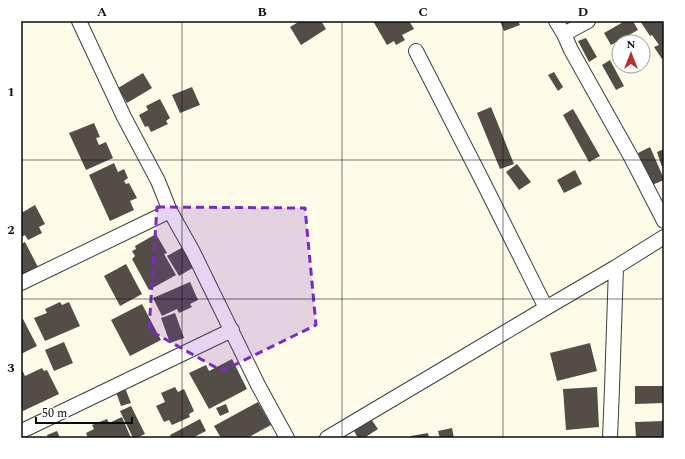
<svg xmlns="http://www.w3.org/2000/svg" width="685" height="459" font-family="Spectral,serif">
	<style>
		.building { fill: #534d48 }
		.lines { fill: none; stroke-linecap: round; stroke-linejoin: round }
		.minor-casing { stroke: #3e3e3e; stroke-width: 16 }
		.minor { stroke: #fff; stroke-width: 14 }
		.marked { fill: #7b2cbf; fill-opacity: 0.2; stroke: #7b2cbf; stroke-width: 3; stroke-dasharray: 8 5; stroke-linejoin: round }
		.grid { fill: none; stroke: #0b0b0b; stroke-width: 1; stroke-opacity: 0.55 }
		.neatline { fill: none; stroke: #0b0b0b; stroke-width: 1.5 }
		.grid-label { font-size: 13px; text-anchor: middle; font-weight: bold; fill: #0b0b0b }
	</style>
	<rect width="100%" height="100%" fill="#fefce9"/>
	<path class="building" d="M300,21h21l5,8 -25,16 -11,-18z
		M373,21h36l5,8 -12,6 3,5 -9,5 -2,-4 -7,4z
		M500,21h18l2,4 -16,6z
		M625,21h8l5,9 -27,15 -7,-12z
		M640,21h24v36l-2,2 -8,-12 5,-2 -7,-10 -2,1z
		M586,38l11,19 -8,5 -11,-21z
		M610,60l14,26 -8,4 -14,-25z
		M554,72l9,15 -5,4 -10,-16z
		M143,73l9,15 -25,15 -9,-15z
		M192,87l8,18 -20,8 -8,-18z
		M160,99l10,19 -4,3 2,3 -17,8 -3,-6 -3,1 -6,-12 9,-5 -2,-4z
		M491,107l23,57 -14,5 -23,-56z
		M573,109l27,47 -11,6 -26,-47z
		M94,123l6,14 -4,1 3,7 7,-3 7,16 -27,12 -17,-37z
		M650,147l14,32v1l-12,5 -14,-32z
		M664,149v24l-7,-21z
		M114,163l4,9 6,-3 4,9 -4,3 2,3 3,-1 8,15 -7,3 4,9 -24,11 -21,-46z
		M517,164l14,18 -12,8 -13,-18z
		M575,170l7,14 -18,9 -7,-13z
		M35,205l10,19 -6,3 3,6 -14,7 -3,-5 -4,2v-29l2,4z
		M156,234l11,19 -3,1 12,21 -27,15 -17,-31 3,-3 -3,-5 4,-2 -1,-3z
		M25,242l13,25 -17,8v-31z
		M185,246l11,20 -17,10 -12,-20z
		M126,264l16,30 -22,12 -16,-30z
		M190,282l8,18 -8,4 2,3 -13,6 -2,-4 -15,7 -9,-18z
		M60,302l2,3 7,-3 11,24 -35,15 -11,-23 13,-5 -2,-4z
		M142,304l19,36 -31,16 -19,-36z
		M175,313l9,25 -14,5 -9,-25z
		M23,319l14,27 -16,8v-34z
		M64,342l9,21 -19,8 -9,-21z
		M590,343l7,28 -40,10 -7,-28z
		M232,359l15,30 -38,20 -20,-36 17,-8 3,6z
		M21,368l4,8 17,-8 2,3 3,-1 12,24 -36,17 -2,-5z
		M635,386h29v17l-29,1z
		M175,387l3,5 6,-3 10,22 -5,3 1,3 -18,8 -3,-5 -5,2 -8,-16 9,-4 -4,-9z
		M597,387l2,40 -33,3 -3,-41z
		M125,388l6,15 -10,3 -5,-14z
		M258,402l13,23 -24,13h-26l-7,-12z
		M226,404l3,8 -9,4 -4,-8z
		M131,406l14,28 -9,4h-3l-13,-27z
		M122,417l9,21h-43l-2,-5 8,-4 -2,-4 15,-6 2,4z
		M200,419l6,12 -14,7h-21l-1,-3z
		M371,419l7,10 -14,9h-6l-4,-7z
		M664,421v17h-28l-1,-16z
		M452,428l2,10h-14l-2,-7z
		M57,431l3,7h-12l-1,-3z
		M428,433l1,5h-18v-2z"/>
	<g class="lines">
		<g class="minor-casing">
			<path id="minor" d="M79,21l45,96 34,64 12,30 23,41 65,133 29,53
				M556,21l8,13 7,16 60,107 33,64
				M564,34l24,-13
				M416,51l67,131 63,126
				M21,283l149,-72
				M21,430l5,-1 206,-99
				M327,438l219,-130 70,-41 48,-30
				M610,438l2,-50 4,-121"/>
		</g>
		<use href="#minor" class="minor"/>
	</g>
	<path class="marked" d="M157,207l148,1 11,117 -94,46 -73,-41z"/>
	<path class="grid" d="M182,21v417M342,21v417M503,21v417M21,160h643M21,299h643"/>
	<rect width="685" height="459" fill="none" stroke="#ffffff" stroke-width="44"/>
	<g transform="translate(631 54)"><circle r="19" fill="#ffffff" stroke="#9d9d9d"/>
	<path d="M0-3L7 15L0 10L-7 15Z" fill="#b3302b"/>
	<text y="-6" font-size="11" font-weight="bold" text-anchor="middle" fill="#0b0b0b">N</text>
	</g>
	<path d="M36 417v6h96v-6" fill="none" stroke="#0b0b0b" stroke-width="2"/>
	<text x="42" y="417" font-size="12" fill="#0b0b0b" stroke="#ffffff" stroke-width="3" paint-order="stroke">50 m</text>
	<rect x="22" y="22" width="641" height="415" class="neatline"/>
	<g class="grid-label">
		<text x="102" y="16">A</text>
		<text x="262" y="16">B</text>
		<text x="423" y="16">C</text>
		<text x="583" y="16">D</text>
		<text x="11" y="96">1</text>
		<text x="11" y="234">2</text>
		<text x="11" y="372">3</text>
	</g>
</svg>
